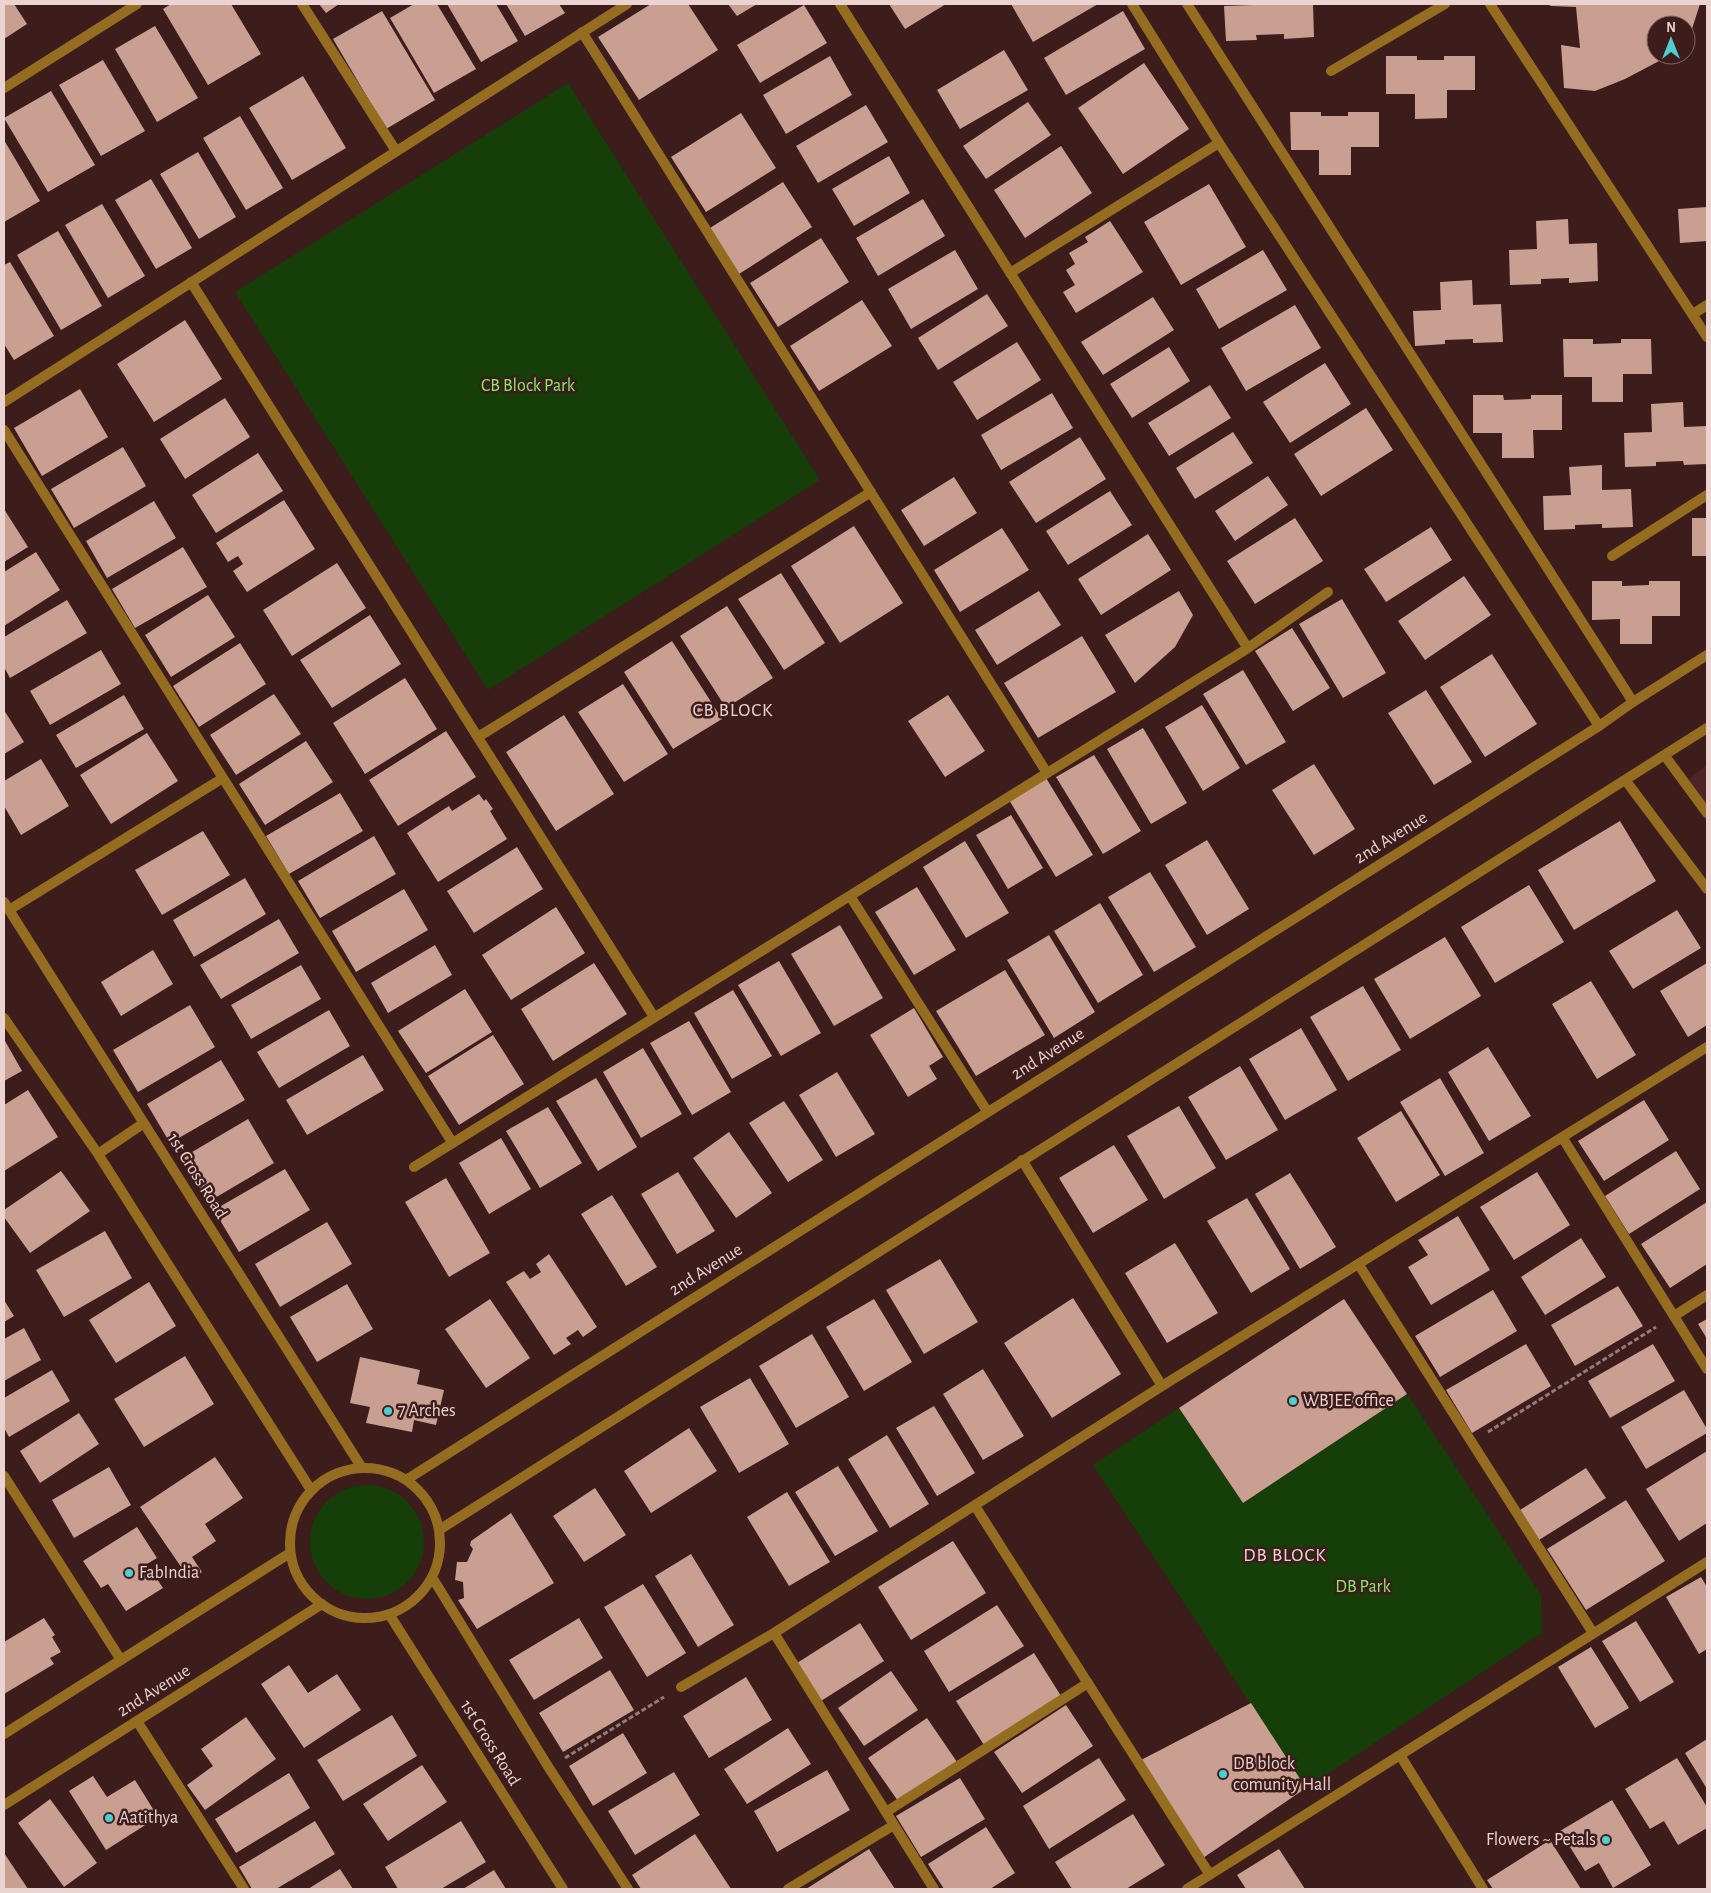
<svg xmlns="http://www.w3.org/2000/svg" width="1711" height="1893" font-family="'Alegreya Sans',sans-serif">
	<style>
		.built { fill: #4e2526 }
		.green { fill: #153e09 }
		.building { fill: #c89f91 }
		.lines { fill: none; stroke-linecap: round; stroke-linejoin: round }
		.path { stroke: #967a7a; stroke-width: 3; stroke-dasharray: 5 2.5; stroke-linecap: butt }
		.service { stroke: #946d21; stroke-width: 10 }
		.pedestrian { stroke: #946d21; stroke-width: 10 }
		.minor { stroke: #946d21; stroke-width: 10 }
		.tertiary { stroke: #946d21; stroke-width: 10 }
		.poi-dot { fill: #51ccd2; stroke: #3d1c1c; stroke-width: 2 }
		.labels { text-anchor: middle; dominant-baseline: central; stroke-width: 5; stroke-linejoin: round; paint-order: stroke }
		.park-label { font-size: 18px; fill: #83ee69; stroke: #3d1c1c }
		.street-label { font-size: 18px; fill: #ebd3d2; stroke: #3d1c1c }
		.poi-label { font-size: 18px; fill: #ebd3d2; stroke: #3d1c1c; text-anchor: start }
		.neighbourhood-label { font-size: 19px; letter-spacing: 1px; fill: #ebd3d2; stroke: #3d1c1c }
	</style>
	<rect width="100%" height="100%" fill="#3d1c1c"/>
	<path class="built" d="M1707,765v42l-18,-28z"/>
	<path class="green" d="M568,83l252,397 -332,210 -253,-398z
		M1407,1394l134,201 1,38 -236,155 -213,-323 86,-57 64,95z
		M310 1542a57 57 0 1 1 114 0a57 57 0 1 1-114 0Z"/>
	<path class="building" d="M4,4h10l13,20 -23,15z
		M171,4h60l30,50 -53,31 -45,-76z
		M319,4h20l-13,9z
		M414,4h23l39,65 -42,24 -44,-75z
		M447,4h49l22,37 -37,21z
		M506,4h53l6,9 -40,23z
		M651,4h37l30,46 -79,50 -41,-63z
		M728,4h29l-20,12z
		M889,4h57l-41,25z
		M1011,4h87l-65,38z
		M1253,4h60l1,33 -30,2v-5l-28,1 1,5 -31,1 -2,-35 29,-1z
		M1547,4h153l-10,31 -4,3v-13h-30v30h11l-6,5 -36,19 -30,12 -31,-3 -3,-43 19,3 -4,-41 -25,-1z
		M804,5l23,38 -67,40 -23,-38z
		M382,11l53,89 -49,29 -53,-90z
		M1123,11l22,38 -79,46 -22,-37z
		M155,26l43,72 -41,24 -42,-73z
		M1004,50l24,40 -68,39 -23,-39z
		M830,56l22,39 -66,39 -23,-39z
		M1386,56h31v4h27v-4h31v34h-28v28l-32,1v-25h-29z
		M103,60l42,71 -44,25 -42,-71z
		M1144,63l45,66 -66,45 -45,-66z
		M303,76l43,72 -54,32 -43,-72z
		M51,91l44,74 -47,27 -44,-74z
		M1028,102l23,33 -65,44 -23,-33z
		M866,105l22,37 -70,41 -22,-37z
		M1290,112h31v4h27v-4h31v35h-28v28h-32v-25h-28z
		M741,113l35,55 -70,44 -35,-55z
		M240,116l43,72 -37,22 -43,-72z
		M4,140l36,61 -36,21z
		M1061,146l31,47 -67,45 -31,-48z
		M198,152l38,65 -37,22 -39,-65z
		M889,156l21,37 -56,33 -22,-37z
		M151,179l41,69 -36,21 -41,-69z
		M783,182l29,45 -73,47 -29,-46z
		M1209,184l37,63 -65,38 -37,-63z
		M923,199l22,37 -67,40 -22,-38z
		M102,204l43,72 -37,22 -43,-73z
		M1707,207v34l-27,2 -2,-34z
		M1568,219l1,25 28,-1 1,38 -29,2v-5l-28,1v5l-31,1 -1,-35 28,-1 -1,-28z
		M1110,221l33,51 -67,41 -13,-21 12,-7 -9,-15 9,-6 -6,-11 19,-11 -3,-5z
		M58,231l44,75 -41,24 -44,-75z
		M821,238l28,44 -71,45 -28,-44z
		M955,250l23,39 -67,40 -23,-40z
		M1263,250l24,40 -68,39 -23,-40z
		M10,262l44,74 -40,24 -10,-16v-79z
		M1472,280l1,25 28,-1 2,38 -30,1v-4l-28,1v4l-30,2 -2,-35 28,-1 -1,-28z
		M987,294l21,32 -70,44 -20,-32z
		M1153,297l21,33 -71,45 -22,-33z
		M862,300l30,46 -73,45 -29,-45z
		M1295,305l26,43 -75,43 -25,-43z
		M185,320l37,59 -68,43 -37,-58z
		M1563,339h30v5l28,-1v-4h30l1,35h-29v28h-31v-25h-28z
		M1017,342l24,38 -64,40 -24,-38z
		M1169,347l21,34 -58,37 -22,-34z
		M1325,363l26,41 -61,39 -27,-41z
		M1210,385l21,33 -62,38 -21,-33z
		M80,389l28,48 -66,39 -28,-48z
		M1052,393l21,35 -72,42 -20,-35z
		M1473,395h30l1,5 27,-1v-4h31v35h-29l1,28h-32v-25h-29z
		M225,398l25,39 -65,42 -25,-40z
		M1683,402l1,25 23,-1v38l-23,1 -1,-4 -27,1v4l-31,1 -1,-34 28,-1 -1,-28z
		M1366,408l27,42 -72,46 -27,-42z
		M1233,432l20,31 -58,36 -19,-31z
		M1080,437l26,42 -70,44 -27,-41z
		M123,447l23,39 -72,42 -23,-39z
		M258,453l25,38 -67,42 -24,-38z
		M1602,465v25l29,-1 2,38 -31,1v-4l-27,1v4l-31,1 -1,-34 28,-1 -2,-28z
		M1268,476l20,29 -53,36 -20,-30z
		M954,477l23,36 -53,33 -23,-36z
		M1110,491l22,34 -64,40 -22,-34z
		M284,500l31,49 -68,43 -14,-21 10,-7 -5,-8 -10,6 -12,-19z
		M154,501l22,37 -69,40 -21,-37z
		M4,509l24,38 -24,15z
		M1295,518l28,43 -68,43 -28,-43z
		M1692,518h15v38h-15z
		M854,526l49,77 -63,40 -49,-77z
		M1431,527l21,33 -66,42 -22,-33z
		M1002,528l27,42 -69,42 -26,-42z
		M1148,534l23,36 -70,45 -23,-36z
		M183,547l24,40 -72,41 -23,-39z
		M36,552l24,38 -56,36v-54z
		M337,563l29,45 -74,48 -29,-46z
		M781,573l44,70 -41,27 -46,-71z
		M1464,576l27,39 -66,45 -27,-39z
		M1592,581h30v5l27,-1v-4h31v35h-28v28h-32v-25l-28,1z
		M1039,591l22,34 -64,40 -22,-35z
		M1179,591l14,24 -18,32 -40,36 -30,-48z
		M208,595l27,42 -64,40 -26,-42z
		M1342,599l44,74 -43,25 -44,-74z
		M67,600l20,33 -77,45 -6,-11v-30z
		M727,606l46,72 -47,30 -46,-72z
		M370,615l31,49 -69,44 -32,-48z
		M1292,628l38,60 -37,23 -38,-60z
		M1082,636l34,56 -78,46 -34,-55z
		M672,641l50,78 -49,30 -49,-77z
		M240,643l26,41 -67,43 -26,-41z
		M101,650l20,34 -71,41 -20,-34z
		M1492,654l45,70 -52,33 -45,-70z
		M1243,670l43,72 -40,23 -43,-71z
		M405,678l32,51 -72,45 -32,-51z
		M623,684l45,70 -44,28 -46,-70z
		M1426,690l46,72 -38,23 -46,-72z
		M274,694l27,40 -65,41 -26,-40z
		M124,695l20,34 -68,39 -20,-33z
		M948,695l37,56 -40,26 -37,-56z
		M1202,705l38,63 -37,23 -38,-64z
		M4,710l20,32 -20,12z
		M564,715l50,79 -58,37 -50,-79z
		M1143,728l44,75 -36,21 -44,-75z
		M446,731l30,46 -78,49 -29,-46z
		M147,733l31,48 -67,43 -31,-49z
		M306,741l27,41 -68,43 -26,-41z
		M1094,755l47,76 -38,23 -47,-77z
		M41,759l28,47 -48,29 -17,-29v-25z
		M1314,764l41,65 -41,26 -42,-65z
		M1046,778l47,77 -37,22 -47,-77z
		M340,793l23,38 -74,43 -23,-38z
		M479,794l5,7 2,-2 7,10 -3,2 17,28 -69,43 -31,-49 42,-27 3,5z
		M1011,815l32,53 -35,21 -32,-54z
		M1620,821l36,60 -82,49 -36,-60z
		M203,831l27,44 -68,40 -27,-45z
		M374,836l22,38 -76,44 -22,-37z
		M1207,840l42,69 -42,26 -42,-70z
		M965,841l44,72 -43,25 -43,-71z
		M517,847l26,42 -69,44 -27,-42z
		M1150,872l46,75 -42,25 -46,-75z
		M245,878l21,36 -72,43 -21,-37z
		M1529,885l35,57 -69,41 -34,-56z
		M917,887l39,63 -42,25 -39,-63z
		M404,889l24,41 -72,42 -24,-41z
		M1100,903l43,72 -45,28 -44,-72z
		M556,907l29,46 -74,47 -29,-45z
		M1677,910l24,38 -68,41 -24,-38z
		M279,919l20,34 -78,46 -21,-34z
		M840,925l43,73 -49,28 -43,-72z
		M1049,935l46,77 -41,26 -47,-78z
		M1445,937l36,59 -71,43 -36,-60z
		M435,945l17,30 -64,38 -17,-30z
		M153,950l20,34 -52,32 -20,-34z
		M779,961l42,72 -40,23 -43,-71z
		M594,963l33,51 -74,47 -32,-52z
		M1707,963v62l-19,12 -28,-46z
		M301,965l20,34 -70,40 -20,-34z
		M1005,970l40,65 -69,41 -40,-65z
		M1591,981l45,74 -39,24 -45,-75z
		M1363,986l38,64 -53,31 -38,-64z
		M465,989l27,43 -66,41 -28,-42z
		M733,990l39,66 -40,23 -38,-66z
		M190,1005l25,42 -77,45 -25,-42z
		M914,1008l29,49 -14,9 8,13 -29,18 -38,-62z
		M329,1010l21,36 -71,42 -22,-36z
		M689,1021l42,71 -39,23 -42,-72z
		M1301,1028l36,62 -52,30 -36,-61z
		M493,1035l31,49 -65,41 -31,-49z
		M4,1039l18,32 -18,10z
		M1488,1047l43,69 -42,25 -41,-69z
		M643,1048l39,66 -41,24 -38,-66z
		M363,1055l21,35 -77,45 -21,-35z
		M221,1060l24,40 -75,43 -23,-39z
		M1240,1066l38,64 -52,30 -38,-63z
		M837,1072l38,62 -39,23 -37,-62z
		M596,1078l41,69 -39,24 -42,-70z
		M1440,1078l44,75 -39,23 -45,-74z
		M28,1090l30,47 -54,34v-66z
		M1644,1100l25,40 -65,41 -26,-40z
		M784,1101l39,59 -35,22 -39,-59z
		M1179,1106l37,62 -52,31 -37,-63z
		M548,1107l34,56 -42,25 -34,-57z
		M1401,1111l39,64 -44,27 -39,-64z
		M248,1119l26,44 -66,39 -26,-44z
		M729,1132l43,61 -36,25 -43,-60z
		M501,1138l30,51 -42,25 -30,-51z
		M1114,1145l34,55 -55,33 -34,-55z
		M1676,1151l24,38 -71,45 -24,-38z
		M285,1169l25,41 -71,42 -25,-42z
		M61,1171l29,40 -60,42 -26,-36v-7z
		M678,1172l37,59 -38,23 -36,-60z
		M1537,1172l33,53 -56,35 -34,-53z
		M1290,1173l46,74 -36,22 -45,-75z
		M446,1178l44,75 -41,24 -44,-75z
		M612,1195l45,72 -31,19 -45,-72z
		M1247,1198l43,71 -39,24 -44,-72z
		M1707,1202v62l-37,24 -29,-44z
		M1458,1216l32,54 -59,35 -23,-38 20,-12 -10,-15z
		M327,1222l25,42 -72,43 -25,-43z
		M105,1231l27,47 -68,39 -28,-47z
		M1581,1238l25,39 -61,38 -24,-38z
		M1175,1243l43,70 -51,30 -42,-70z
		M549,1254l48,73 -14,10 -5,-7 -12,8 5,6 -17,11 -48,-73 18,-11 6,8 11,-7 -5,-8z
		M940,1259l38,63 -54,32 -38,-64z
		M149,1282l27,44 -60,37 -27,-43z
		M347,1284l26,45 -56,33 -27,-45z
		M1618,1286l25,40 -68,40 -24,-41z
		M1493,1290l24,41 -77,46 -25,-41z
		M1073,1298l48,76 -69,44 -48,-75z
		M490,1299l40,59 -44,30 -41,-59z
		M874,1299l38,63 -48,29 -38,-64z
		M1344,1299l63,95 -164,109 -64,-95z
		M4,1300l10,16 -10,6z
		M1707,1319v20l-9,-15z
		M24,1328l17,32 -37,21v-42z
		M812,1334l37,63 -53,31 -37,-62z
		M1526,1344l25,42 -79,47 -26,-43z
		M1653,1344l22,37 -65,37 -22,-37z
		M185,1356l29,48 -70,43 -30,-48z
		M360,1357l60,13 -3,14 27,6 -8,35 -22,-5 -2,12 -46,-9 4,-16 -20,-4z
		M983,1369l41,67 -41,24 -40,-66z
		M52,1370l18,31 -61,36 -5,-9v-30z
		M750,1378l39,66 -50,29 -39,-66z
		M1684,1390l23,39v4l-61,36 -25,-42z
		M934,1406l41,67 -38,23 -41,-68z
		M79,1413l20,31 -59,39 -20,-32z
		M689,1428l28,43 -66,42 -27,-42z
		M887,1435l42,69 -39,24 -42,-69z
		M1707,1451v72l-28,18 -33,-52z
		M215,1457l28,41 -38,26 11,17 -24,16 10,15 -12,8 -50,-73z
		M838,1466l40,65 -43,25 -40,-64z
		M109,1467l22,38 -57,33 -22,-38z
		M1586,1468l20,30 -67,42 -19,-30z
		M595,1488l31,47 -42,27 -31,-46z
		M787,1492l43,70 -41,24 -42,-69z
		M1626,1500l39,61 -79,49 -39,-61z
		M511,1513l43,70 -77,46 -19,-29 6,-2 -1,-16 -8,-2 2,-18h10l6,-13 -3,-4 1,-4z
		M137,1527l20,31 -10,6 16,24 -37,23 -18,-27 -7,4 -18,-27z
		M953,1541l33,52 -75,47 -33,-53z
		M691,1554l43,71 -36,22 -43,-71z
		M1701,1577l6,10v62l-8,5 -33,-57z
		M643,1584l43,69 -39,24 -43,-70z
		M997,1605l27,41 -75,46 -25,-41z
		M44,1618l11,17 -3,2 9,15 -11,6 4,6 -50,30v-52z
		M579,1618l24,40 -69,42 -25,-40z
		M1636,1621l38,61 -34,20 -38,-61z
		M860,1623l24,38 -63,40 -24,-38z
		M1591,1647l38,61 -34,20 -37,-61z
		M1034,1653l27,43 -77,49 -28,-44z
		M289,1665l19,28 29,-19 24,36 -57,38 -43,-64z
		M610,1670l24,40 -71,42 -24,-39z
		M891,1671l27,39 -54,36 -26,-38z
		M746,1677l26,43 -63,38 -26,-42z
		M1251,1703l55,85 -103,70 -62,-98z
		M1066,1705l27,41 -71,47 -28,-41z
		M392,1715l25,41 -74,45 -26,-41z
		M246,1717l30,42 -71,51 -18,-25 26,-19 -12,-17z
		M927,1718l30,44 -59,39 -30,-43z
		M788,1728l23,36 -64,40 -23,-35z
		M623,1733l24,40 -54,33 -24,-40z
		M1707,1739v50l-22,-36z
		M1099,1758l27,42 -77,49 -26,-43z
		M1677,1758l30,49v21l-29,17 -14,-24 -14,8 -25,-40z
		M422,1765l25,37 -59,39 -25,-37z
		M827,1770l23,40 -73,42 -23,-41z
		M674,1772l26,43 -65,40 -27,-44z
		M289,1773l21,35 -74,45 -21,-34z
		M93,1776l14,21 28,-17 23,37 -52,33 -37,-59z
		M960,1778l25,41 -64,38 -25,-41z
		M50,1799l47,64 -33,24 -46,-64z
		M1612,1800l39,65 -38,23 -14,-25 -14,8 -25,-40z
		M1133,1814l32,51 -39,24h-54l-17,-27z
		M315,1821l20,33 -59,35h-24l-13,-22z
		M461,1821l25,41 -45,27h-43l-13,-22z
		M986,1827l29,46 -25,16h-46l-16,-25z
		M695,1834l36,55h-90l-9,-14z
		M1550,1840l31,49h-88l-6,-9z
		M869,1849l26,40h-89z
		M1279,1849l26,40h-59l-9,-14z
		M4,1853l24,36h-24z
		M340,1869l13,20h-45z
		M494,1870l12,19h-43z"/>
	<g class="lines">
		<path class="path" d="M1488,1432l168,-105
			M565,1758l99,-61"/>
		<path class="service" d="M1490,4l217,333
			M1331,71l114,-67
			M1693,314l14,-9
			M1612,556l95,-61"/>
		<path class="pedestrian" d="M886,1812l202,-129"/>
		<path class="minor" d="M302,4l94,147
			M840,4l407,643
			M1132,4l87,139 380,583
			M1187,4l446,698
			M582,32l465,741
			M4,88l133,-84
			M1010,273l209,-130
			M191,282l463,735
			M4,402l623,-398
			M4,430l448,712
			M478,737l393,-245
			M1665,756l42,57
			M1626,781l81,108
			M850,896l137,215
			M9,910l214,-132
			M1562,1137l145,232
			M1022,1160l140,226
			M414,1167l831,-517 83,-58
			M1359,1265l234,368
			M1674,1316l33,-21
			M4,1476l117,184
			M975,1506l235,369
			M774,1633l160,256
			M681,1687l93,-54 388,-247 545,-339
			M137,1721l107,168
			M1400,1755l83,134
			M788,1889l106,-64
			M1187,1889l520,-327"/>
		<path class="tertiary" d="M4,902l358,566
			M4,1018l94,136 213,336
			M98,1154l46,-31
			M290 1543a75 75 0 1 1 150 0a75 75 0 1 1-150 0Z
			M406,1480l1193,-754 34,-24 74,-47
			M439,1530l1268,-802
			M432,1577l117,191 79,121
			M389,1614l174,275
			M4,1734l286,-181
			M4,1805l318,-201"/>
	</g>
	<g class="poi-dot">
		<circle cx="1293" cy="1401" r="5"/>
		<circle cx="388" cy="1411" r="5"/>
		<circle cx="129" cy="1573" r="5"/>
		<circle cx="1223" cy="1774" r="5"/>
		<circle cx="109" cy="1818" r="5"/>
		<circle cx="1606" cy="1840" r="5"/>
	</g>
	<g class="labels">
		<g class="park-label">
			<text x="528" y="386">CB Block Park</text>
			<text x="1363" y="1587">DB Park</text>
		</g>
		<g class="street-label">
			<text transform="translate(1391 838) rotate(-32)">2nd Avenue</text>
			<text transform="translate(1048 1054) rotate(-32)">2nd Avenue</text>
			<text transform="translate(197 1176) rotate(58)">1st Cross Road</text>
			<text transform="translate(706 1270) rotate(-32)">2nd Avenue</text>
			<text transform="translate(154 1691) rotate(-32)">2nd Avenue</text>
			<text transform="translate(490 1743) rotate(58)">1st Cross Road</text>
		</g>
		<g class="poi-label">
			<text x="1303" y="1401">WBJEE office</text>
			<text x="398" y="1411">7 Arches</text>
			<text x="139" y="1573">FabIndia</text>
			<text x="1233" y="1764">DB block<tspan x="1233" dy="21">comunity Hall</tspan></text>
			<text x="119" y="1818">Aatithya</text>
			<text x="1596" y="1840" text-anchor="end">Flowers ~ Petals</text>
		</g>
		<g class="neighbourhood-label">
			<text x="733" y="710">CB BLOCK</text>
			<text x="1285" y="1555">DB BLOCK</text>
		</g>
	</g>
	<rect width="1711" height="1893" fill="none" stroke="#ebd3d2" stroke-width="10"/>
	<g transform="translate(1671 40)"><circle r="24" fill="#3d1c1c" stroke="#836565"/>
	<path d="M0-4L9 19L0 12L-9 19Z" fill="#51ccd2"/>
	<text y="-8" font-size="14" font-weight="bold" text-anchor="middle" fill="#ebd3d2">N</text>
	</g>
</svg>
